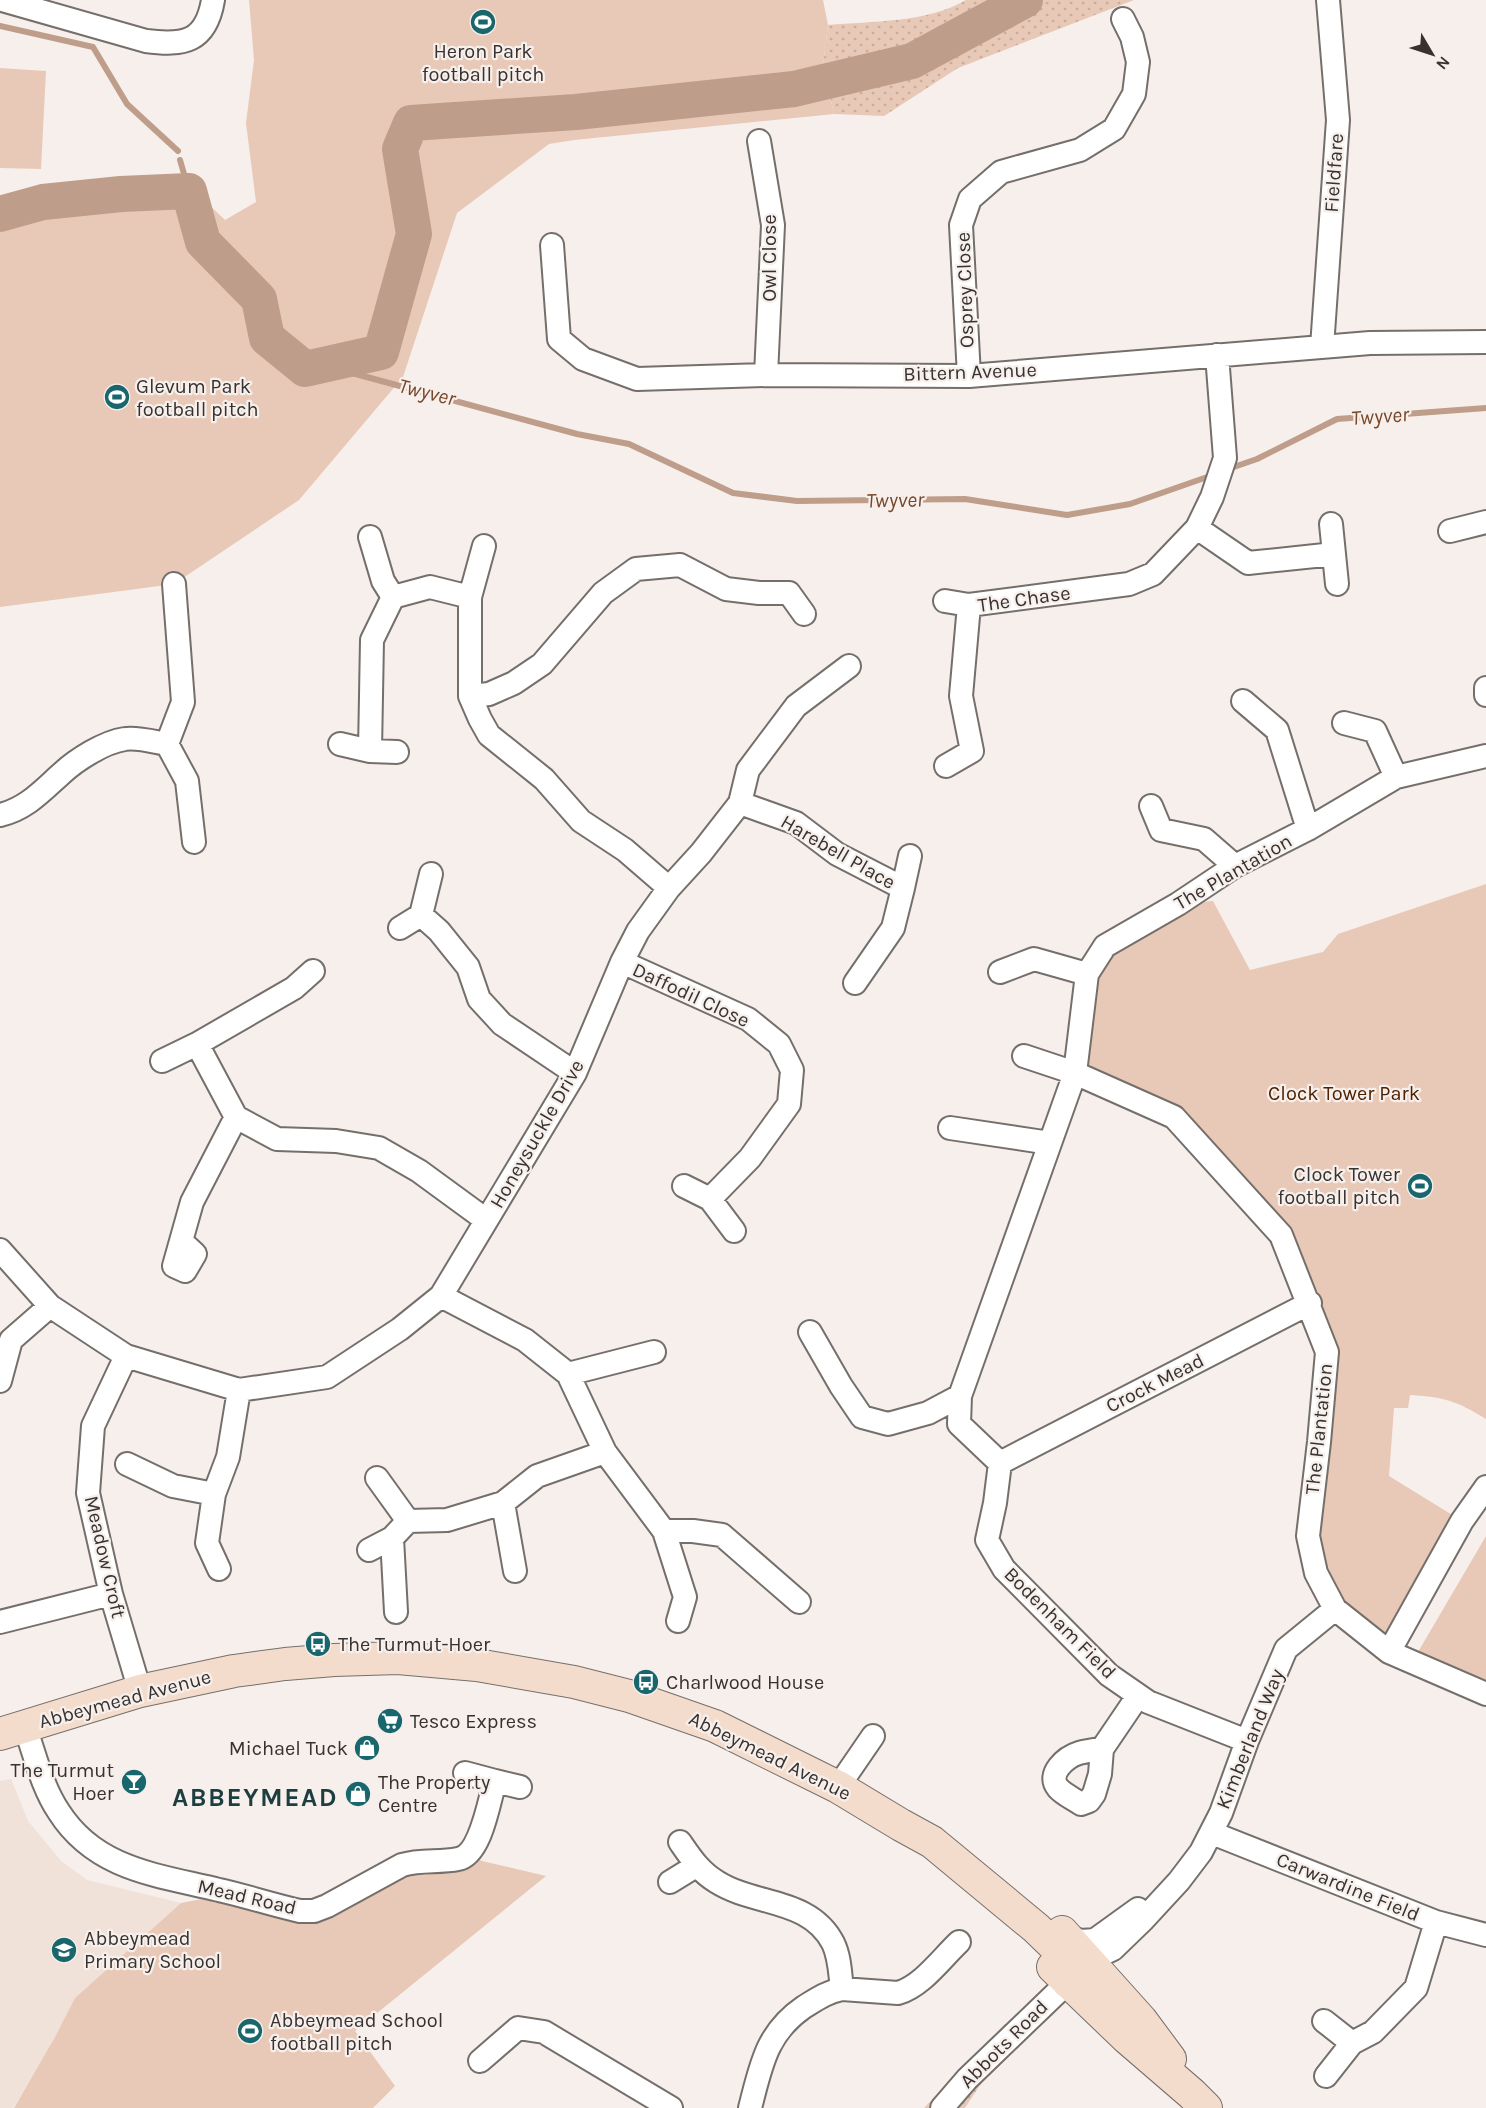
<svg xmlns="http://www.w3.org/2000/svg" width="1486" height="2108" font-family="Karla,sans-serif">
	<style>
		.built { fill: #f0e1d9 }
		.grass { fill: url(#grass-dots) }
		.green { fill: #e8c8b6 }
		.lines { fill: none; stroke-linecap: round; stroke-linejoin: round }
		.stream { stroke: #be9d8a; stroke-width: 6 }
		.river { stroke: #be9d8a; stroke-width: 36 }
		.street-casing { stroke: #756f6b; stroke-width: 26 }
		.secondary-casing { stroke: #756f6b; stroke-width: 34 }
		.street { stroke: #fff; stroke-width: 22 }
		.secondary { stroke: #f4dccc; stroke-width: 32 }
		.labels { text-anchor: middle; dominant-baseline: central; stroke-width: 4.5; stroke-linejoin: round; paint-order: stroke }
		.poi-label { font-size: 20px; fill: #353230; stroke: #f7efeb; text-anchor: start }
		.street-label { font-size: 20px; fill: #353230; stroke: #f7efeb }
		.park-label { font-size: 20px; fill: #4d2101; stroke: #f7efeb }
		.water-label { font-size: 21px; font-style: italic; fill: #77472a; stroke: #f7efeb }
		.district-label { font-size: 26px; font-weight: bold; letter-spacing: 1.5px; fill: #1c3e41; stroke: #f7efeb }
	</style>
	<defs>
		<pattern id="grass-dots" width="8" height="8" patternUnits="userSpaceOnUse" patternTransform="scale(1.5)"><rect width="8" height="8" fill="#e8c8b6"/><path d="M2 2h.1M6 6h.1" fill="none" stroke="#c8ac9d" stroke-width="1.8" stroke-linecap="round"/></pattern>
	</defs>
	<rect width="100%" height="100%" fill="#f7efeb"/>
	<path class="built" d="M11,1779l17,42 33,40 26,19 94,23 -106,95 -29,57 -33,53h-13v-327z"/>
	<path class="grass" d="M966,0h168l-176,68 -74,48 -50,-2 -11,-48 5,-41c44,-4 99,-2 138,-25z
		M1005,2024l3,2 -71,72 -7,10h-6z
		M1022,2039l2,2 -44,44 -15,23h-12z"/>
	<path class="green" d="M249,0h574l5,25 -5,41 11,48 -260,26 -25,4 -92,69 -54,164 -104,123 -125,84 -174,23v-393l43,-12 78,-8 64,-12 40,38 31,-18 -10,-79 8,-63z
		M0,68l46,3 -5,98 -41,-1z
		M1486,884v535c-29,-18 -42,-22 -76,-24l-2,13h-14l-5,68 73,45 -73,131 -73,-79 11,-221 -46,-117 -107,-118 -99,-44 12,-99 91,-70 35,-3 37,69 73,-18 15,-18z
		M1486,1536v144l-68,-28z
		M469,1854l13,7 64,15 -191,155 40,55 -22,22h-359l40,-69 21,-41 106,-95 52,-10 53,15 67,-16z"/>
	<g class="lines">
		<path class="stream" d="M0,26l93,21 34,57 51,47
			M180,160l9,31
			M305,369l47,4 225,61 52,10 104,49 64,8 168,-2 102,16 63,-11 83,-29
			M1228,469l29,-10 80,-40 149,-11"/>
		<path class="river" d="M0,214l43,-12 78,-8 68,-3 14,51 56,57 8,39 38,31 76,-17 33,-118 -14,-85 11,-26 165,-11 218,-23 118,-28 113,-61"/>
		<g class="street-casing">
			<path id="street" d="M2,0l144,41c38,5 60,1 67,-41
				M759,141l14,84 -7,150
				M552,245l7,94 24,20 54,20 129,-4 203,1 401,-33 116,-1
				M1322,347l16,-227 -10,-120
				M969,376l-8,-151 9,-26 31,-27 79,-22 34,-21 20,-35 4,-32 -6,-25 -9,-18
				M1197,528l51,35 86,-9 -3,-30
				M1450,531l36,-9
				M370,537l13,44 10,16
				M484,546l-14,51v99l10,23 9,16 55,44 37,42 44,29 44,38
				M1334,554l3,30
				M945,601l24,4
				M1486,688v7
				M470,696l19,-2 25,-11 28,-19 61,-71 33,-24 44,-4 46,24 33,4h30l15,21
				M1243,701l34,29 31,99
				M1344,723l31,8 21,46
				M167,744l20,37 7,61
				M340,744l30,7 2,-111 21,-43 37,-10 40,10
				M370,751l27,1
				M946,766l26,-15 -11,-55 8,-91 160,-21 24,-10 44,-46 15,-31 13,-39 -8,-103
				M740,803l56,20 41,31 66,34 -10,40 -38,55
				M1151,806l10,24 43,9 31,27
				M0,815c26,-6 42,-24 61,-41 15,-14 43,-32 64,-35 12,-2 30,3 42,5l16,-42 -9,-118
				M431,874l-10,41 18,16 29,36 11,32 23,25 73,49
				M903,888l7,-32
				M400,928l21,-13
				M622,962l126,57 31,25 13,26 -3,34 -39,54 -40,41 24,32
				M313,971l-19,17 -97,56 39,73 41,22 59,2 43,7 40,23 67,49
				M1000,972l34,-13 53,15
				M1024,1056l51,17 99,44 107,118 46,117 -8,90 -11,94 8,37 19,36 54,43 97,42
				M162,1061l35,-17
				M950,1128l100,15
				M684,1186l26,13
				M181,1241l14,13 -10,17 -11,-5 18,-64 44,-85
				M0,1250l50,56 76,50 113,34 88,-13 73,-48 41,-33 134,-223 47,-111 16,-31 31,-43 32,-35 39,-50 8,-33 48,-64 53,-40
				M810,1332l31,54 21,31 26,7 40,-11 32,-17
				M126,1356l-33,70 -5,67 23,101 29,97
				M568,1374l86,-22
				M0,1381l11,-41 39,-34
				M605,1452l59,79 21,66 -7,24
				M1000,1463l-41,-39 1,-28 115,-323 12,-99 18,-28 73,-42 57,-38 73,-37 88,-52 90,-21
				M1000,1463l-5,40 -8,37 17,29 105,106 39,27 99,39
				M1000,1463l310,-160
				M127,1464l46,22 41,8
				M377,1478l31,43
				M503,1503l12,68
				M664,1531h29l29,4 77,67
				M392,1538l4,74
				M369,1550l23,-12 16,-17 39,-1 56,-17 34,-27 68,-24 -37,-78 -43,-34 -84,-44
				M219,1569l-12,-26 7,-49 14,-37 11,-67
				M0,1622l111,-28
				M1389,1652l73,-131 24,-34
				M25,1727c10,28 17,60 34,85 37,58 99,63 160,78 27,6 54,15 81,21h14l13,-5 75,-41c19,-6 37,-2 56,-6 23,-4 31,-58 37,-78l25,6
				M1102,1749c-8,1 -16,2 -23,4 -13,4 -33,21 -21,35 5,6 16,11 23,16l8,-3 5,-7 6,-20 2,-25 36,-53
				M465,1773l30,8
				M838,1787l35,-51
				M1212,1833l224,89 50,13
				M680,1842c11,16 20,30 37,40 38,24 93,16 116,61 7,14 7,31 9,46l56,4c24,-7 43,-34 61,-51
				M670,1882l26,-16
				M1066,1936l15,5 14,-1 43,-31
				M1090,1960l23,-11 30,-29 36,-39 22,-29 20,-39 26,-72 39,-92 49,-40
				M1324,2021l28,22
				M480,2061l38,-33 26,4 127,76
				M1326,2076l26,-33 21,-11 43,-44 20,-66
				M750,2108c11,-42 16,-75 54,-101 13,-8 23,-15 38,-18
				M942,2108l25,-29 101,-97"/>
		</g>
		<g class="secondary-casing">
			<path id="secondary" d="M0,1734l140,-43 94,-20 51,-7 49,-4 64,-2 79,7 97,17 55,14 86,30 123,61 63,38 31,17 104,86 29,28 6,12 -3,14
				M1062,1932l79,88 29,39
				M1053,1967l74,71 65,56 14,14"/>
		</g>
		<use href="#street" class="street"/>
		<use href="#secondary" class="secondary"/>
	</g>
	<defs>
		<g id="stadium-disc" transform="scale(1.35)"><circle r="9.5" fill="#19676c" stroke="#f7efeb"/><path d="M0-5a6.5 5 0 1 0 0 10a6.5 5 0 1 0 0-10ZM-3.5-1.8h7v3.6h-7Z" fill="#fff"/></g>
		<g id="bus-disc" transform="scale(1.35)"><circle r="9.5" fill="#19676c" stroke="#f7efeb"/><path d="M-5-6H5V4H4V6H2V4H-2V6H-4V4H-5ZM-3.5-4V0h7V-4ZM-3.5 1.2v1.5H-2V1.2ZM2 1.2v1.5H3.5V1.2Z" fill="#fff"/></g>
		<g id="supermarket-disc" transform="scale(1.35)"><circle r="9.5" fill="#19676c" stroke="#f7efeb"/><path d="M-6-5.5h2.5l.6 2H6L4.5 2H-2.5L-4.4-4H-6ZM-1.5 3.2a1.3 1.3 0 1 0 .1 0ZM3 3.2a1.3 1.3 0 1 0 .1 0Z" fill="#fff"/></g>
		<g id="shop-disc" transform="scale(1.35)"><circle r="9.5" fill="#19676c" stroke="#f7efeb"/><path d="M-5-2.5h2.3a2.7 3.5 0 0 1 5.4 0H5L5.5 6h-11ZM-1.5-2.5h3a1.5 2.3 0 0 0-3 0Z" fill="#fff"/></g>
		<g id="bar-disc" transform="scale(1.35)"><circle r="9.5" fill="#19676c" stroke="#f7efeb"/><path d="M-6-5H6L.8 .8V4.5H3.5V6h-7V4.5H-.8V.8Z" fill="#fff"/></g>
		<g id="school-disc" transform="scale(1.35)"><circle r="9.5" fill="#19676c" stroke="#f7efeb"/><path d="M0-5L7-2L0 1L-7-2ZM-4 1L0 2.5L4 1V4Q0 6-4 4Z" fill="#fff"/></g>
	</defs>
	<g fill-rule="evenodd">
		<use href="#stadium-disc" x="483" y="22"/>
		<use href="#stadium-disc" x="117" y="397"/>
		<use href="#stadium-disc" x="1420" y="1186"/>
		<use href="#bus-disc" x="318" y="1644"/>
		<use href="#bus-disc" x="646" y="1682"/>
		<use href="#supermarket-disc" x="390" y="1721"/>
		<use href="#shop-disc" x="367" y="1748"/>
		<use href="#bar-disc" x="134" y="1782"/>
		<use href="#shop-disc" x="358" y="1794"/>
		<use href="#school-disc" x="64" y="1950"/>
		<use href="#stadium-disc" x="250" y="2031"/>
	</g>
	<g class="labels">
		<g class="poi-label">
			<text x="483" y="51" text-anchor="middle">Heron Park<tspan x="483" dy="23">football pitch</tspan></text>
			<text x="136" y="386">Glevum Park<tspan x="136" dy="23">football pitch</tspan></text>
			<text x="1400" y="1174" text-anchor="end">Clock Tower<tspan x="1400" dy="23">football pitch</tspan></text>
			<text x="338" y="1644">The Turmut-Hoer</text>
			<text x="666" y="1682">Charlwood House</text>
			<text x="410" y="1721">Tesco Express</text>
			<text x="348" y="1748" text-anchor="end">Michael Tuck</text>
			<text x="114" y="1770" text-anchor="end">The Turmut<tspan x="114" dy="23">Hoer</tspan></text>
			<text x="378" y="1782">The Property<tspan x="378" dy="23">Centre</tspan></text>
			<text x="84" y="1938">Abbeymead<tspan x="84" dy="23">Primary School</tspan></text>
			<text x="270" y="2020">Abbeymead School<tspan x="270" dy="23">football pitch</tspan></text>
		</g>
		<g class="street-label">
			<text transform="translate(1334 173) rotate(-86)">Fieldfare</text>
			<text transform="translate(769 258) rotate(-90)">Owl Close</text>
			<text transform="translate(965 290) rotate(-92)">Osprey Close</text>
			<text transform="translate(970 372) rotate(-2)">Bittern Avenue</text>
			<text transform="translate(1024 599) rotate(-8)">The Chase</text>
			<text transform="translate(838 852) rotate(30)">Harebell Place</text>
			<text transform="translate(1233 872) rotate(-30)">The Plantation</text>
			<text transform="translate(691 995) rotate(25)">Daffodil Close</text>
			<text transform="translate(537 1134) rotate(-60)">Honeysuckle Drive</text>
			<text transform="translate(1155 1383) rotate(-27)">Crock Mead</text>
			<text transform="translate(1319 1429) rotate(-84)">The Plantation</text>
			<text transform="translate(105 1557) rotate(77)">Meadow Croft</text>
			<text transform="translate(1060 1623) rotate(45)">Bodenham Field</text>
			<text transform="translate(125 1699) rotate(-15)">Abbeymead Avenue</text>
			<text transform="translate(1250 1739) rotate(-68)">Kimberland Way</text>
			<text transform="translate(770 1756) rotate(26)">Abbeymead Avenue</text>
			<text transform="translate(1348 1887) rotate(22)">Carwardine Field</text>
			<text transform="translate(247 1897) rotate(13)">Mead Road</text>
			<text transform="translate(1004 2044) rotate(-45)">Abbots Road</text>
		</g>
		<g class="park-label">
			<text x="1344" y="1093">Clock Tower Park</text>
		</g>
		<g class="water-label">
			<text transform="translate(427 392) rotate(14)">Twyver</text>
			<text transform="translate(1380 416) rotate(-4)">Twyver</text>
			<text transform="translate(895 500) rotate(-1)">Twyver</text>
		</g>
		<g class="district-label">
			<text x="255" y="1797">ABBEYMEAD</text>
		</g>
	</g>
	<g transform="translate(1432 54) rotate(129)" stroke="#f7efeb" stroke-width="4.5" paint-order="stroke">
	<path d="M0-4.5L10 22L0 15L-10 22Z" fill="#353230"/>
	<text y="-9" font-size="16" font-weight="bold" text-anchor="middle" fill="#353230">N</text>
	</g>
</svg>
